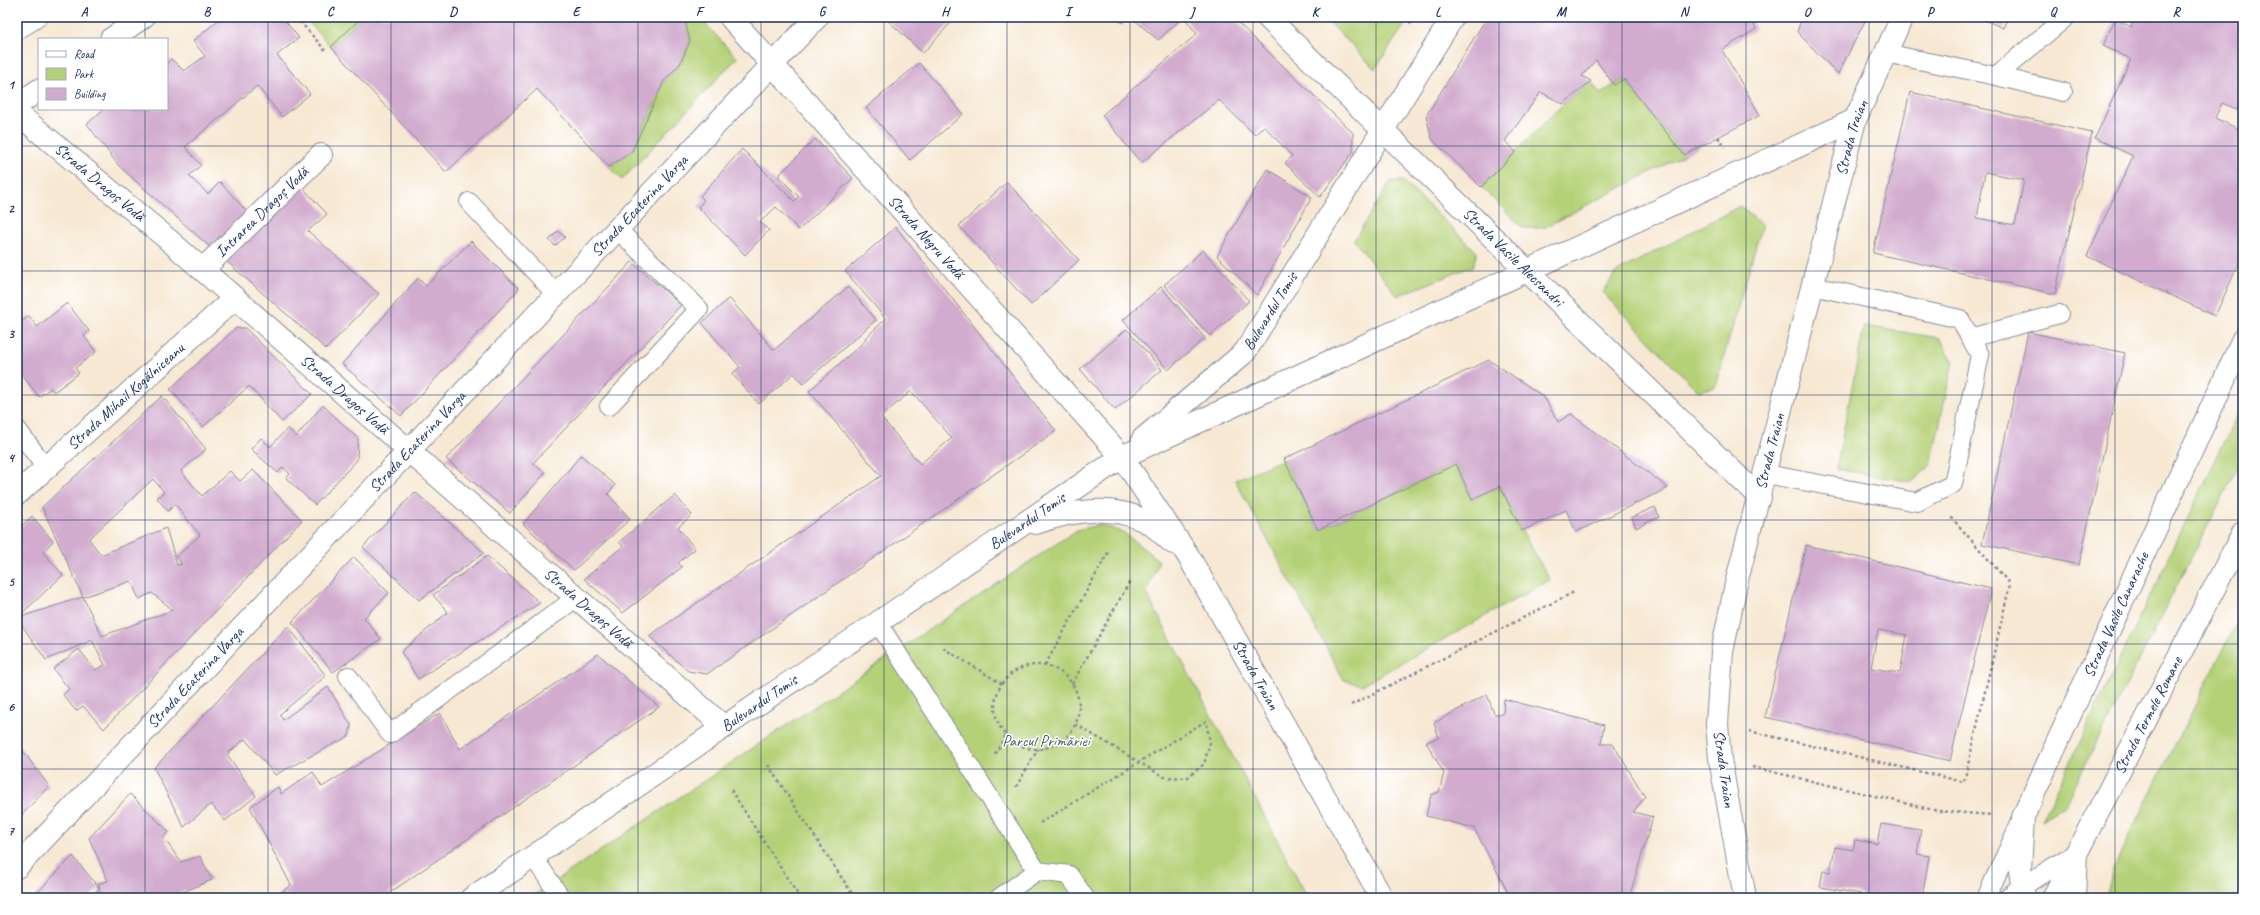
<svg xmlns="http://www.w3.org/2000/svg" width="2260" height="915" font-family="Caveat,sans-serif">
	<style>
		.green { fill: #b5d177; stroke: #68806a }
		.building { fill: #d2accf; fill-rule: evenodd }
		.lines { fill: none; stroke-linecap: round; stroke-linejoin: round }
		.lane-casing { stroke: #898c98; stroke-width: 20 }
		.street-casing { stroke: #898c98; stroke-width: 24 }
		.secondary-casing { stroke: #898c98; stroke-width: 24 }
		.path { stroke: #898c98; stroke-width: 2.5; stroke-dasharray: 3 3; stroke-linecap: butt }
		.lane { stroke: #fff; stroke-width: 18 }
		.street { stroke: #fff; stroke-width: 22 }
		.secondary { stroke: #fff; stroke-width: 22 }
		.grid { fill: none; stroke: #1b2f5e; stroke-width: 1; stroke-opacity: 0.55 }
		.labels { text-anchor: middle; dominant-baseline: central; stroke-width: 3; stroke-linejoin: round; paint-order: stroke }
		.street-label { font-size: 16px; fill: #1b2f5e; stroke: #fff }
		.park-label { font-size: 16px; fill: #496066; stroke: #fff }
		.neatline { fill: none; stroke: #1b2f5e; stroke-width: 1.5 }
		.grid-label { font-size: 13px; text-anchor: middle; font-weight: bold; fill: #1b2f5e }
	</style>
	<rect width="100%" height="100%" fill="#fff"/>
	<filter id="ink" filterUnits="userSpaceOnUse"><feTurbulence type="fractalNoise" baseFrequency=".025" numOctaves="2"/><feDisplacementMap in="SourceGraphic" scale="8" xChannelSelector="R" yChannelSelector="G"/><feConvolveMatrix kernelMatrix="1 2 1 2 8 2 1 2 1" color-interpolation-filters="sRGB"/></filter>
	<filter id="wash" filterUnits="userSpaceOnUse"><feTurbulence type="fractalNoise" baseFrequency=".012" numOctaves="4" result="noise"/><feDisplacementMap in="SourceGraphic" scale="16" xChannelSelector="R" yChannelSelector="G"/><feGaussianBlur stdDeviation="0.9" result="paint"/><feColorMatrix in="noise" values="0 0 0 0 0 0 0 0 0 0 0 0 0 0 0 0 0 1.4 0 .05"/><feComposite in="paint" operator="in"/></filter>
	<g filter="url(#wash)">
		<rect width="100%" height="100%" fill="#f7e8d3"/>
		<path class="green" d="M304,17h58l-31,30z
			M684,17h15l38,41 -115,122 -13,-13 23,-16 32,-70 16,-17 10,-23z
			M1324,17h86l-35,52z
			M1624,79l60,76 -141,73h-20l-42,-41 82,-83 28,-23 9,13z
			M1391,181h12l74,71 -4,14 -76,30 -43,-56z
			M1740,206l22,19 -47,162 -17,4 -95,-98 12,-20z
			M1864,326l76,12 13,23 -22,104 -19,17 -76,-13z
			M2243,403v54l-179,349 -22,15z
			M1284,459l34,71 138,-66 16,35 28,-13 22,45 28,49 -188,105 -18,-5 -109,-200z
			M1099,525l24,7 36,29 -13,32 162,305h-778l547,-368z
			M2243,611v287h-135l-1,-10 14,-36z"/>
		<g id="blocks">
			<path class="building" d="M222,17h60l17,21 -22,17 33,39 -28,23 -25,-31 -72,61 16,18 -12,11 19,18 12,-12 30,33 -40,32 -91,-81 -32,-42 17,-15h63v-46l4,-4 13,12 21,-15 -12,-15z
				M362,17h230l2,3 2,-3h88l6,24 -10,23 -16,17 -32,70 -23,16 -72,-78 -91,83 -115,-125z
				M884,17h72l-33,36z
				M1115,17h14l-7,6z
				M1131,17h52l-25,23z
				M1184,17h48l121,116v19l-33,45 -35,-34 7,-7 -28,-30 -9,9 -36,-35 -78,63 -39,-48 95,-81z
				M1487,17h263l6,12 -34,21 38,65 -76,40 -60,-76 -10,6 -18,-25 -14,16 9,5 -28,23 -22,-12 -36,49 11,11 -35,35 -49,-48 -6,-23z
				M1802,17h65l-29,57 -41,-42z
				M1978,17h30l-5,11z
				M2135,17h108v95l-21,-9 -7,15 28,13v123l-28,62 -128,-60 46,-100 -38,-18 36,-79 -28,-13 12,-27 16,8z
				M919,63l44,51 -53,46 -44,-52z
				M1910,92l182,41 -37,161 -182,-41zM1985,172l39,8 -9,45 -38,-7z
				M815,139l38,39 -54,52 -23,-23 -16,15 9,8 -24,25 -47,-48 6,-7 -4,-4 42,-47 52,52 5,-4 -21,-21z
				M1267,169l45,28 -55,98 -40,-39z
				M1007,182l72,78 -48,45 -72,-79z
				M303,188l24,26 -19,17 71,63 -53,55 -102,-90z
				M896,227l160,204 -349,243 -19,-3 -39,-35 232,-160 -72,-85 57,-51 -1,-2 21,-19 -41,-48zM911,391l41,47 -32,26 -39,-47z
				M558,231l7,6 -10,9 -6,-6z
				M471,241l48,48 -118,127 -59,-52 76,-86 8,8z
				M1203,250l46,51 -39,35 -46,-51z
				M632,262l49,43 -148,158 12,10 -35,40 -64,-54z
				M848,287l28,33 -73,64 -9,-11 -35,31 -27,-30 8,-7 -38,-44 27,-25 45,52z
				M1161,287l44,51 -37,32 -45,-50z
				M67,303l22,28 -5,5 12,16 -21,16 4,5 -25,19 -3,-4 -12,9 -22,-29v-43l12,-9 8,11z
				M236,328h9l67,66 -30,28 -33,-36 -46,41 -33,-38z
				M1127,329l35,41 -47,40 -35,-41z
				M2028,332l97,21 -46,212 -97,-21z
				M1489,360l55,37 14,25 13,-8 97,74 -92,44 -10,-22 -44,21 -22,-45 -28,13 -16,-35 -138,66 -34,-71z
				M162,396l44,53 -25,22 21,25 28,-25 10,10 13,-11 49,50 -198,209 -21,-23 -7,5 -13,-16 6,-6 -16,-20 26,-20 16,21 10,-5 -13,-25 -46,20 -29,-42 66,-21 19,39 71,-26 -21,-17 -13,6 -8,-18 -48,16 -41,-90zM153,479l11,13 -7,6 11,13 7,-7 25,31 -24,22 6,7 -5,1 -11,-37 -65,27 -12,-16z
				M323,405l35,34 -1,21 -42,45 -29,-27 4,-4 -7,-7 -5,6 -27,-24 10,-11 9,9 18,-19 8,9z
				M581,455l34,30 -7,9 22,25 -56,51 -51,-46z
				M415,492l69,61 -65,47 -56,-53z
				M675,495l17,20 -14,12 17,22 -17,14 4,4 -59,46 -39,-34 39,-33 -4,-4z
				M1655,507l4,10 -23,11 -4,-11z
				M32,516l21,25 -10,11 20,23 -46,43v-88z
				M1806,545l185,44 -41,172 -185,-44zM1878,630l29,5 -7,38 -29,-5z
				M487,556l53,47 -122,76 -17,-27 47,-40 -15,-17z
				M354,557l35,36 -25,25 17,21 -48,33 -41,-50z
				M288,626l38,50 -46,38 3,6 45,-33 23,38 -2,11 -74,39 -30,-36 -18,15 29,42 -31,25 -14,-17 -27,23 -30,-59z
				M598,654l61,53 -277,191h-109l18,-13 -41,-78 28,-20 3,7 32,-22 9,15 118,-74 20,36z
				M1487,694l7,20h9l1,-15 100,26 -3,19h12l32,53 -12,15 20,5 -24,81h-118l-37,-70 -48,-12 5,-21 8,-3 5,-19 -18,-31 13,-4 -5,-15z
				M17,743l32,43 -32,34z
				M130,794l39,38 -6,5 18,25 19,-6 12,24 -44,18h-68l-1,-15 9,-2 -19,-43z
				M1881,824l40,6 -4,24 12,2 -7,42h-61v-4l-41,-7 3,-16 7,1 5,-25 18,3 2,-10 22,4z
				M73,856l26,32 -10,10h-57z"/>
		</g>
	</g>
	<g filter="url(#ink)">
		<use href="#blocks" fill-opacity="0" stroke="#898c98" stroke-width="1"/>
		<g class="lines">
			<g class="lane-casing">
				<path id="lane" d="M1885,53l111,23 67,16
					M1996,76l70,-59
					M469,202l87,92
					M1970,338l89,-24
					M609,406l90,-97 -82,-80
					M17,429l29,39
					M1765,474l152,28 36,-18 27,-129 -20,-36 -147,-33
					M878,623l159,248 32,4 16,23
					M348,676l42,58 186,-136
					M532,855l29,43
					M999,898l38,-27
					M1986,898l34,-75
					M2008,898l6,-6 64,-41
					M2076,898l2,-46"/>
			</g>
			<g class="street-casing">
				<g id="street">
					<path id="s1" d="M1267,17l493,481"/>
					<path d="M17,28l18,-11"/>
					<path id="s2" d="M17,113l147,123 560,491"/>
					<path id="s3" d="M203,269l118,-114"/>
					<path id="s4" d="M1143,439l102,-87 208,-335"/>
					<path d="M1122,457l733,-337"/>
					<path id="s5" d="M17,494l218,-196"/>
					<path id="s6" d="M17,867l800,-850"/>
					<path id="s7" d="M1745,898l-25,-139 -3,-35 5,-72 14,-68 119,-464 47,-103"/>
					<path id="s8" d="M2024,898l-4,-28 3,-53 220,-478"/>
				</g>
			</g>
			<g class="secondary-casing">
				<g id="secondary">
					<path id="s9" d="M730,17l392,440 67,100 193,341"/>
					<path d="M111,39l32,-22"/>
					<path d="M17,105l22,-15"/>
					<path d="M1036,523c36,-13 81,-20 116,2 7,5 14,12 21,18"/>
					<path id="s10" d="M472,898l650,-441"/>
					<path id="s11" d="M2053,898l190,-365"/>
				</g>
			</g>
			<path class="path" d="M296,17l29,33
				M1405,17l8,8
				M1718,137l7,10
				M943,648l59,36
				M1045,665l64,-114
				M995 707a42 42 0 1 1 84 0a42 42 0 1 1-84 0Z
				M1072,684l58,-103
				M1351,705l225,-114
				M1749,731l215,51 46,-198 -59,-67
				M995,754l11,-19
				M768,765l87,133
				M1752,767l186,44 54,4
				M1016,787l22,-38
				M731,790l69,108
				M1040,823l166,-102 4,22 -6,21 -17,14 -23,-1 -89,-53
				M177,894l2,4
				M1704,898l10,-2"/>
			<use href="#lane" class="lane"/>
			<use href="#street" class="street"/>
			<use href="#secondary" class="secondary"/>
		</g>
	</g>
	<path class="grid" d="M145,17v22M268,17v881M391,17v881M514,17v881M638,17v881M761,17v881M884,17v881M1007,17v881M1130,17v881M1253,17v881M1376,17v881M1499,17v881M1622,17v881M1746,17v881M1869,17v881M1992,17v881M2115,17v881M145,109v789M17,146h2226M17,271h2226M17,395h2226M17,520h2226M17,644h2226M17,769h2226"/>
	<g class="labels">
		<g class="street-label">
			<text stroke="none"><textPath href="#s7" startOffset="779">Strada Traian</textPath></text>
			<text stroke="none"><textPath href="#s2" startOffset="108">Strada Dragoș Vodă</textPath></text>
			<text stroke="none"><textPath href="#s6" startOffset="908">Strada Ecaterina Varga</textPath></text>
			<text stroke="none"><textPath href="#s3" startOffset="82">Intrarea Dragoș Vodă</textPath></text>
			<text stroke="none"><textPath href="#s9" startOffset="295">Strada Negru Vodă</textPath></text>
			<text stroke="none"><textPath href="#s1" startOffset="344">Strada Vasile Alecsandri</textPath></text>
			<text stroke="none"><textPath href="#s4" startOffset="182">Bulevardul Tomis</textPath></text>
			<text stroke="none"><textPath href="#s2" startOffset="432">Strada Dragoș Vodă</textPath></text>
			<text stroke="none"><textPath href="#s5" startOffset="146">Strada Mihail Kogălniceanu</textPath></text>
			<text stroke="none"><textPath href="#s6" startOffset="584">Strada Ecaterina Varga</textPath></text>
			<text stroke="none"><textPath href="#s7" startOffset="455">Strada Traian</textPath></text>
			<text stroke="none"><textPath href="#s10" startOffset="671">Bulevardul Tomis</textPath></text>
			<text stroke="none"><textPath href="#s2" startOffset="756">Strada Dragoș Vodă</textPath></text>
			<text stroke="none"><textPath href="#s8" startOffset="304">Strada Vasile Canarache</textPath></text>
			<text stroke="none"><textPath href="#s9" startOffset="845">Strada Traian</textPath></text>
			<text stroke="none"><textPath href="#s6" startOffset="260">Strada Ecaterina Varga</textPath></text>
			<text stroke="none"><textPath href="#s10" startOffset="347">Bulevardul Tomis</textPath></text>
			<text stroke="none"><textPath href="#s11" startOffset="206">Strada Termele Romane</textPath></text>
			<text transform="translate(1724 769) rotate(82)">Strada Traian</text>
		</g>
		<g class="park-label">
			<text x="1046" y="741">Parcul Primăriei</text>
		</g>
	</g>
	<rect width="2260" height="915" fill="none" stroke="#fff" stroke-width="44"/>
	<rect x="38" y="38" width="130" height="72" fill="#ffffff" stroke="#a4acbf"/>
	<rect x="46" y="51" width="20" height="6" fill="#ffffff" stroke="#a4acbf"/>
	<text x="74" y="58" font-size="12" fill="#1b2f5e">Road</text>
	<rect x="46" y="68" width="20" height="12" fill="#b5d177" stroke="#a4acbf"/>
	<text x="74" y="78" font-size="12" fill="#1b2f5e">Park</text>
	<rect x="46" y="88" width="20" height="12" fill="#d2accf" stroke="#a4acbf"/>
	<text x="74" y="98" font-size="12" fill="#1b2f5e">Building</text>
	<rect x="22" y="22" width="2216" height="871" class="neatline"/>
	<g class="grid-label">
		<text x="84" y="16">A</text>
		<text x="207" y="16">B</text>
		<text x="330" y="16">C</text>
		<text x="453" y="16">D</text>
		<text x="576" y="16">E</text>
		<text x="699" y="16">F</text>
		<text x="822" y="16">G</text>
		<text x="945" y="16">H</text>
		<text x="1068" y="16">I</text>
		<text x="1192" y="16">J</text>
		<text x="1315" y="16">K</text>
		<text x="1438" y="16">L</text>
		<text x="1561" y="16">M</text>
		<text x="1684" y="16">N</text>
		<text x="1807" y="16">O</text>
		<text x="1930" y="16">P</text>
		<text x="2053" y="16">Q</text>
		<text x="2176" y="16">R</text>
		<text x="11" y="89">1</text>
		<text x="11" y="213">2</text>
		<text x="11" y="338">3</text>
		<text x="11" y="462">4</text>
		<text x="11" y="586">5</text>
		<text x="11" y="711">6</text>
		<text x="11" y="835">7</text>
	</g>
</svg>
